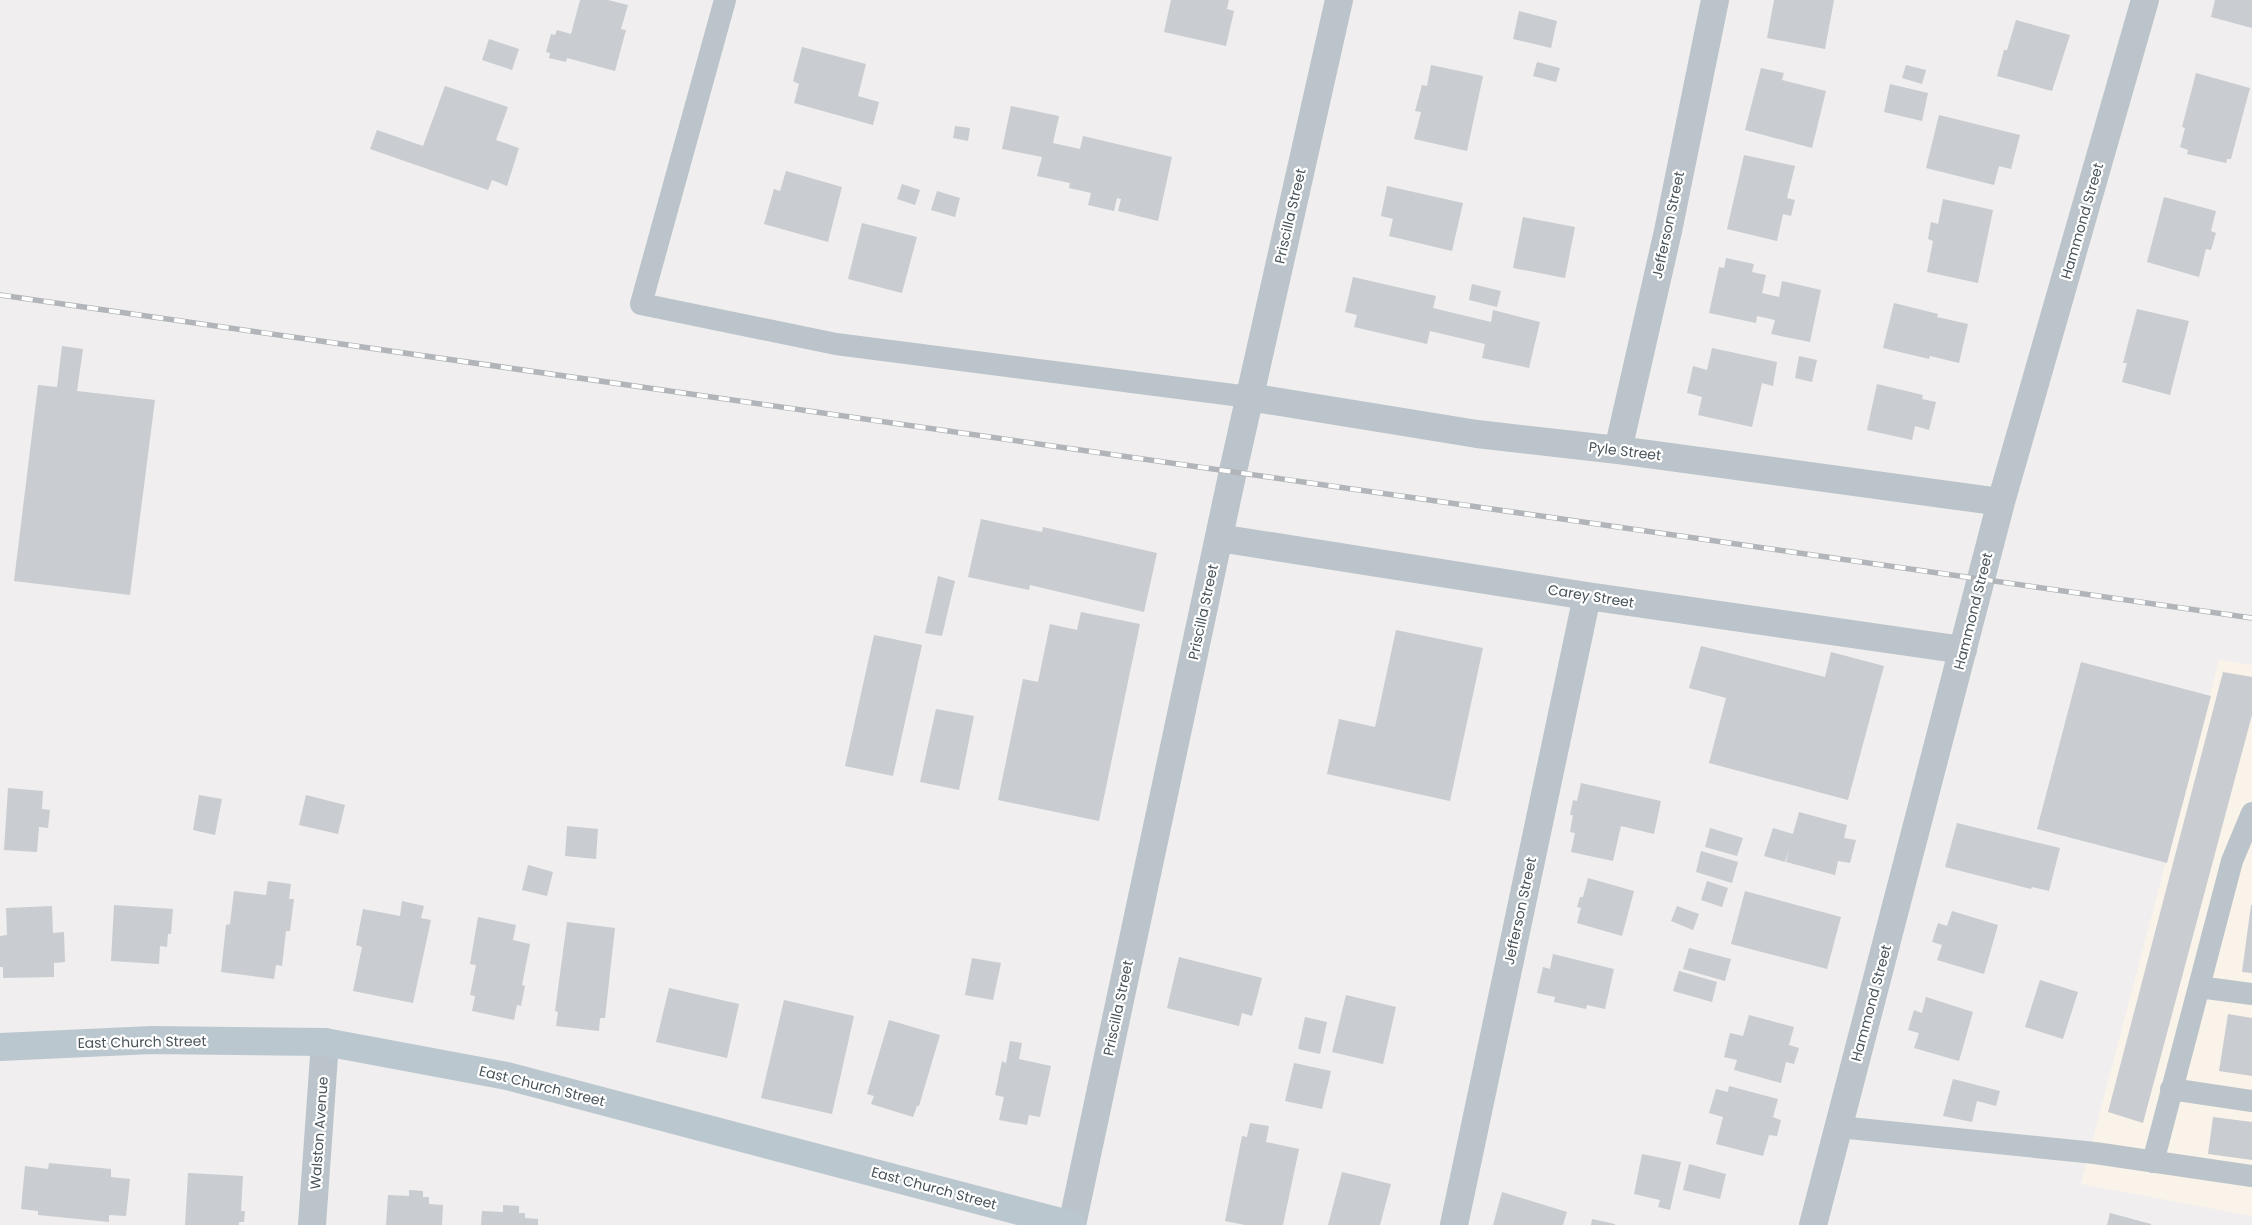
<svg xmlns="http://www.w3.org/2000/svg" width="2252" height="1225" font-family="Poppins,sans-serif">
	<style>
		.commercial { fill: #faf3e9 }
		.building { fill: #c9ccd0 }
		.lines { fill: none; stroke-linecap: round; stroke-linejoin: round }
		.lane { stroke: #bbc4ca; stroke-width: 22 }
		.street { stroke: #bbc4ca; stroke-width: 28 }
		.secondary { stroke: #bbc7ce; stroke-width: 28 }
		.rail-casing { stroke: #b1b4b8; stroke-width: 5.5 }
		.rail { stroke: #fff; stroke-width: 4; stroke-dasharray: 11; stroke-linecap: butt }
		.labels { text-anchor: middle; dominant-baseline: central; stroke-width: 4.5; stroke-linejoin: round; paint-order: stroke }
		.street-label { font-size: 14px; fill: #48535a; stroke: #fff }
	</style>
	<rect width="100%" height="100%" fill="#f0eeee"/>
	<path class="commercial" d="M2219,660l33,5v551l-171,-32z"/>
	<path class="building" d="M580,0h28l20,5 -7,24 5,1 -11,41 -48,-13 -1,4 -17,-4 1,-5 -4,-1 5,-18 4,1 2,-5 14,4z
		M1171,0h58l-2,9 7,2 -8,35 -62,-14z
		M1774,0h60l-9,49 -58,-11z
		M2215,0h37v28l-41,-11z
		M1519,11l38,10 -6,27 -38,-9z
		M2016,20l54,15 -18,56 -55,-15 7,-26h3z
		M489,39l30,10 -7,21 -30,-10z
		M802,47l64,17 -8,32 21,6 -6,23 -79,-22 5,-19 -6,-3z
		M1537,62l23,6 -4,14 -23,-6z
		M1431,65l52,11 -16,75 -53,-12 7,-27 -6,-1 7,-26 5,1z
		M1906,65l20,5 -4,14 -20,-6z
		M1761,68l23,5 -2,7 44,11 -14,57 -67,-18z
		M2196,73l54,15 -19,71h-4l-1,4 -39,-9 1,-4 -8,-3 5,-19 -3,-1z
		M1890,84l38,9 -6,28 -38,-9z
		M445,86l63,21 -12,33 23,8 -12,38 -15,-6 -4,10 -118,-41 7,-19 46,16z
		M1011,106l48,10 -6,27 27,6 3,-13 89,21 -14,64 -40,-10 3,-12 -4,-1 -3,13 -26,-6 3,-12 -22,-5 1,-5 -33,-7 5,-19 -40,-8z
		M1939,115l81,20 -9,34 -12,-3 -5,19 -68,-17z
		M955,126l15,2 -2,13 -15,-3z
		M1744,155l51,11 -8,32 8,2 -4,16 -8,-2 -6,27 -50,-12z
		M786,171l56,16 -14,55 -64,-18 10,-35 6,2z
		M902,184l18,6 -5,15 -18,-6z
		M1387,186l76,17 -11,48 -63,-15 4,-17 -12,-3z
		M937,191l23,7 -5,19 -24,-7z
		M2164,197l52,14 -5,20 5,2 -5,17 -5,-1 -7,28 -52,-15z
		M1943,199l50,11 -15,73 -51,-11 6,-31 -5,-2 3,-17 7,2z
		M1523,217l52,10 -10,51 -52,-10z
		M862,223l55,14 -15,56 -54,-14z
		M1726,258l28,6 -2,8 14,3 -4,18 17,4 3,-16 39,9 -11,52 -39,-8 4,-14 -18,-4 -1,7 -47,-10 10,-46 5,1z
		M1353,277l83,19 -3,12 58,14 2,-12 47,12 -11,46 -47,-10 3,-14 -55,-13 -3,13 -73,-17 3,-12 -12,-3z
		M1472,284l29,7 -4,16 -28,-7z
		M1894,303l44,11 -1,3 31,7 -9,39 -29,-7 -1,3 -46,-11z
		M2137,309l52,12 -19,74 -48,-13 5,-19h-4z
		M62,346l21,3 -6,42 78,9 -25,195 -116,-14 24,-196 19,2z
		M1712,348l65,14 -4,24 -11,-3 -10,44 -54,-12 4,-18 -15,-4 6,-27 14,4z
		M1799,356l18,4 -5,22 -17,-4z
		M1877,384l46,11 -1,4 14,3 -7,28 -14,-4 -3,14 -45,-10z
		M981,519l61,13 1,-5 114,26 -13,59 -114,-27 -1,5 -61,-13z
		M938,576l17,5 -13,55 -17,-3z
		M1081,612l59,12 -41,197 -101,-21 25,-121 15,3 12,-58 27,6z
		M1396,630l87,18 -33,153 -123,-27 12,-55 36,8z
		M874,635l48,10 -29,131 -48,-10z
		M1701,646l124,31 6,-25 53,14 -36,134 -139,-37 17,-65 -37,-10z
		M2081,662l130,34 -44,167 -130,-34z
		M2223,672l29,5v38l-109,408 -35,-11z
		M936,709l38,7 -15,74 -39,-8z
		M1581,783l80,18 -7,33 -33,-8 -8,35 -42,-9 4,-19 -5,-1 3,-17h-3l3,-15 4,1z
		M8,788l35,3 -1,18 8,1 -2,18 -9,-1 -2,25 -33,-2z
		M199,795l23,4 -7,36 -22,-5z
		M306,795l39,10 -7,29 -39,-9z
		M1799,812l48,13 -3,13 12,2 -6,23 -12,-2 -3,14 -49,-13 3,-13 -4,13 -21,-6 9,-28 20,6z
		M1957,823l103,25 -11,43 -17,-4 -1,2 -86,-22z
		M567,826l31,3 -2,30 -31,-3z
		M1710,828l33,10 -6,18 -32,-9z
		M1701,851l37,11 -6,21 -36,-11z
		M528,865l25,7 -6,24 -25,-6z
		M1588,878l46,13 -12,45 -45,-13 4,-15 -4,-1 3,-10h3z
		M268,881l23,3 -2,15h5l-4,32h-4l-4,35 -6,-1 -2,14 -53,-7 5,-47 4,-1 4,-33 32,4z
		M1707,881l21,7 -6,19 -21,-7z
		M1745,891l96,26 -14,52 -96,-25z
		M402,901l22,5 -3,12 10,2 -18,83 -60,-12 9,-44 -6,-2 7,-36 37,7z
		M114,905l59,4 -2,25h-3l-1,13 -7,-1 -1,18 -48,-3z
		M2251,905h1v68l-10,-1z
		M52,906l1,27 11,-1 1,30 -11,1v14l-51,1v-11h-3v-31l7,-1 -1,-27z
		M1677,906l22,8 -6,16 -22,-9z
		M1952,911l46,14 -14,49 -47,-14 5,-15 -10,-3 6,-19 9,3z
		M478,917l38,8 -3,15 17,4 -8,41 3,1 -4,20 -4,-1 -3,15 -42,-9 3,-15 -5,-1 6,-30 -6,-1z
		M567,922l48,6 -10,90h-5l-1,13 -43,-5 2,-14 -3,-1z
		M1689,948l42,11 -6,22 -42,-12z
		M1553,954l61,15 -9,40 -18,-4 -1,4 -32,-7 1,-5 -18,-4 6,-26 7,2z
		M1179,957l83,21 -10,38 -10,-3 -3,13 -72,-18z
		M972,958l29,5 -8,37 -28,-5z
		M1679,971l38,11 -5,20 -39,-11z
		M2040,980l38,12 -15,47 -38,-12z
		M669,988l70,16 -12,54 -71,-16z
		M1346,995l50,12 -13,57 -51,-12z
		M1926,997l47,15 -14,49 -45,-13 5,-15 -11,-3 6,-20 8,3z
		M784,1000l70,16 -22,98 -71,-16z
		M2228,1014l24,4v58l-33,-5z
		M1749,1015l45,12 -5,18 10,3 -5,16 -8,-2 -5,21 -47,-13 3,-10 -13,-3 6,-24 13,3z
		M1305,1017l22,5 -7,32 -22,-5z
		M889,1020l51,15 -21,71h-2l-4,11 -42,-13 3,-8 -7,-2z
		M1010,1041l12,2 -3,16 32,7 -11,51 -11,-2 -2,10 -28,-5 5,-23 -9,-2 7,-34 4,2z
		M1294,1063l37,8 -9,38 -37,-8z
		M1953,1079l47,12 -4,15 -19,-5 -5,21 -29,-6z
		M1729,1086l49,13 -5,18 8,3 -4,16 -8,-1 -6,21 -47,-12 7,-27 -14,-4 7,-24 12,3z
		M2213,1117l39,5v38l-44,-6z
		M1250,1123l19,3 -3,16 33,7 -16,76h-38l-20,-4 17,-85 5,1z
		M1642,1154l39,8 -11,48 -12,-3 2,-7 -26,-6z
		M49,1163l62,6v8l19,2 -4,37 -17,-1v7l-71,-7v-4l-17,-2 4,-43 23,3z
		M1689,1164l37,10 -6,25 -37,-9z
		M1342,1172l49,12 -11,41h-52z
		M188,1173l55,3 -2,35h4l-1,11h-5v3h-54z
		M409,1190l14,1v6h6v7l14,1 -1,20h-56l2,-30 21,1z
		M1502,1192l65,20 -4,13h-70z
		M503,1205l16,1v7h6v5l13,1v6h-57l1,-14 21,1z
		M2110,1213l41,11v1h-44z
		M1592,1219l23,5v1h-24z"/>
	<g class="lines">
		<path class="lane" d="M725,0l-84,304 195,40 413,53
			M2199,987l53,7
			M2171,1089l81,12
			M1839,1127l256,26 157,23
			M2153,1162l79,-301 20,-48"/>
		<path class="street" d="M1249,397l228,37 141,16 383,52
			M1618,450l50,-219 47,-231
			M1219,538l368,58 376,54
			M312,1225l13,-183
			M1072,1225l161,-754 106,-471
			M1454,1225l133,-629
			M1813,1225l188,-723 144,-502"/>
		<path class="secondary" d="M0,1047l152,-7 173,2 182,34 565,149"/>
		<g class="rail-casing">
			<path id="rail" d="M0,295l2252,323"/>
		</g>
		<use href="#rail" class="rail"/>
	</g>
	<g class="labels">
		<g class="street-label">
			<text transform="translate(1290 216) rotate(-77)">Priscilla Street</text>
			<text transform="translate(2082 221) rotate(-74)">Hammond Street</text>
			<text transform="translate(1668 225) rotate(-78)">Jefferson Street</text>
			<text transform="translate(1625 451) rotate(7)">Pyle Street</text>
			<text transform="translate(1591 596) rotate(9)">Carey Street</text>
			<text transform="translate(1973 611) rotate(-76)">Hammond Street</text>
			<text transform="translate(1203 612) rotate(-78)">Priscilla Street</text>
			<text transform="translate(1520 911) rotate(-78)">Jefferson Street</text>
			<text transform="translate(1871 1003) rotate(-75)">Hammond Street</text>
			<text transform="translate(1118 1008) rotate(-78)">Priscilla Street</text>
			<text transform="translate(142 1042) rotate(-1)">East Church Street</text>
			<text transform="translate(542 1086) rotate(14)">East Church Street</text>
			<text transform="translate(319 1133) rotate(-86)">Walston Avenue</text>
			<text transform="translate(934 1188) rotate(15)">East Church Street</text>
		</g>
	</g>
</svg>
